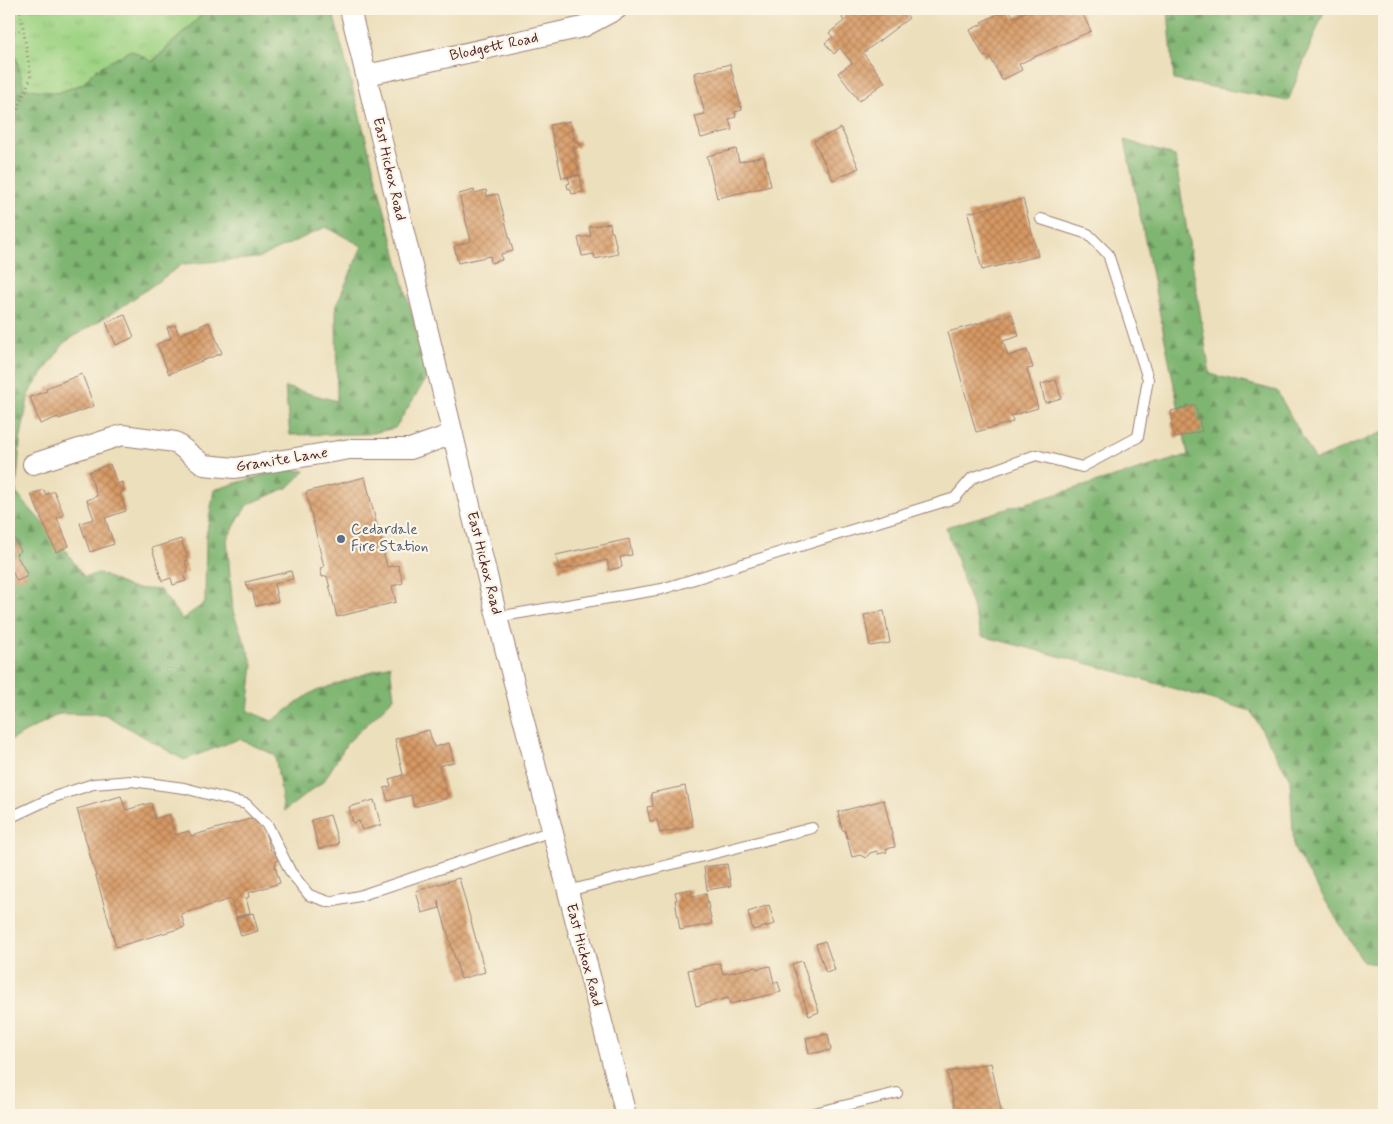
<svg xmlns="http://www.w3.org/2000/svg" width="1393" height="1124" font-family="Mynerve,sans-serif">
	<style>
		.grass { fill: url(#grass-tufts); stroke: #747957 }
		.forest { fill: url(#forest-firs); stroke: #646a4e }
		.building { fill: url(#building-cross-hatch) }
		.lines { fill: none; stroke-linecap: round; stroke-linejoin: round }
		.lane-casing { stroke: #9b7f74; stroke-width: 12 }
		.street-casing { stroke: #9b7f74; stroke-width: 22 }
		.path { stroke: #9b7f74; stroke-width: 3; stroke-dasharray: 1 4; stroke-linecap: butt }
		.lane { stroke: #fff; stroke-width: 10 }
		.street { stroke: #fff; stroke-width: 20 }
		.service-dot { fill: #5c6f8a; stroke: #fcf5e5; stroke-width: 2 }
		.labels { text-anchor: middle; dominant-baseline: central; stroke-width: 4.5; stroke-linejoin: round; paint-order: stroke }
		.street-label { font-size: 15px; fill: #4a1f2b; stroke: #fcf5e5 }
		.service-label { font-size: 15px; fill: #4e5e75; stroke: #fcf5e5; text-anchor: start }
	</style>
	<defs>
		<pattern id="grass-tufts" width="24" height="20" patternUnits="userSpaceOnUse" patternTransform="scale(1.25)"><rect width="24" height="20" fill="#9ed383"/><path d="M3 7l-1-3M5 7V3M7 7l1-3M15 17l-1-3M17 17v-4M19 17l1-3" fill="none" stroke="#8ab571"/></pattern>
		<pattern id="forest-firs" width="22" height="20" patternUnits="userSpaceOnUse" patternTransform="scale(1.25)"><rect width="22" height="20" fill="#7eb571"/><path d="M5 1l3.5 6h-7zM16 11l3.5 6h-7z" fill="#69935d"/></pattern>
		<pattern id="building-cross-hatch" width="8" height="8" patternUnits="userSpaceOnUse" patternTransform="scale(1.25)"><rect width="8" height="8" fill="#d69963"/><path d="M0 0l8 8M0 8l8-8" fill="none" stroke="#b07c52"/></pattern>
	</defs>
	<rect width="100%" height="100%" fill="#fcf5e5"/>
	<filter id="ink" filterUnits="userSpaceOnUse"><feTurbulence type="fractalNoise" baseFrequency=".02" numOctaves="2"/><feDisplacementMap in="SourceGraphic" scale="10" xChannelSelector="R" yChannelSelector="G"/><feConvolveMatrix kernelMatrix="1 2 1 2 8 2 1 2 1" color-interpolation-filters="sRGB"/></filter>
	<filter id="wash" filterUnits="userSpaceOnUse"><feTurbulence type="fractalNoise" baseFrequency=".0096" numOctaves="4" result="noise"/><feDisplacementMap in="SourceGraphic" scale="20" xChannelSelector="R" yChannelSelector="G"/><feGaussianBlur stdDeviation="1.12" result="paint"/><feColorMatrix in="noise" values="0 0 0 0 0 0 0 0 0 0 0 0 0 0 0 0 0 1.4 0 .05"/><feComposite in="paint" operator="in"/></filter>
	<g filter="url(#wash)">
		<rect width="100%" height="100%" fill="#ecdfbc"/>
		<path class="grass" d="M11,9h197l-56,53 -57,8 -12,14 -26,9 -34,-5 -10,-43z"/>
		<path class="forest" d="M208,9h124l96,367 -33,52 -27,6 -78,1 -5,-48 52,14 -1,-95 26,-60 -36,-19 -67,31 -76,6 -63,44 -55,34 -36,51 -9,49 -4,51 43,48 25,36 15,-4 32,15 29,2 22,29 23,-16 1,-66 8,-47 68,-21 23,2 -16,16 -42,18 -20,34 6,73 20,52 -5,47 24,10 39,-28 79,-28 4,33 -47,45 -23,38 -40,30 -9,-56 -36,-16 -55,21 -80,-46h-45l-50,27v-695l4,-1 11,43 33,5 26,-9 12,-14 36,-20 22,12z
			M1168,9h157l-37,92 -114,-21z
			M1125,140l50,16 35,218 67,17 38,69 69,-28v533l-21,-3 -69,-113 -4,-70 -39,-68 -154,-45 -115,-30 -36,-109 242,-72z"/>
		<g id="blocks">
			<path class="building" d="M849,9h53l7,9 -46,35 22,29 -26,19 -21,-28 14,-10 -12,-15 -6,6 -9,-11 8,-6 -4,-4 15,-12 -2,-3z
				M1009,9l5,9 13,-7 -1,-2h50l2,4 3,-2 10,20 -72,33 3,6 -20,10 -13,-25 -5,2 -14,-27 12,-6 -1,-2z
				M730,64l12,46 -7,2 1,5 -7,2 3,11 -31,8 -6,-22 10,-2 -11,-41z
				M570,121l5,21 3,-1 2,4 -3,3 -4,-3 6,29 -17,4 -12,-53z
				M841,128l18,40 -26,12 -19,-39z
				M736,149l3,13 25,-6 7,30 -54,12 -10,-42z
				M580,175l3,17 -11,2 -2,-6 -2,1 -1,-5 3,-1 -2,-6z
				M474,190l1,3 11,-3 1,6 11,-2 15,57 -12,3 1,6 -11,3 -1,-7 -32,7 -4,-17 17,-5 -12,-47z
				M1023,199l15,57 -56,14 -14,-57z
				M610,223l1,9h2l5,22 -23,5 -1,-5 -12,2 -4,-18 13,-2 -2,-9z
				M1012,314l7,22 -16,5 5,15 19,-6 6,18 -6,1 11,39 -27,8 2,6 -37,10 -28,-100z
				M125,315l9,22 -18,8 -10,-23z
				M209,322l13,31 -53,21 -12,-30 14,-6 -4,-10 8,-3 4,10z
				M82,374l12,32 -35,13 -1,-2 -18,7 -10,-27 17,-6 -1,-3z
				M1056,380l5,18 -16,5 -4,-19z
				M1195,405l7,26 -27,7 -4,-15 2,-1 -2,-11z
				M110,464l7,20 5,-2 2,9 -4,2 6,18 -21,7 9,26 -24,8 -10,-29 14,-4 -7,-19 10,-4 -8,-24z
				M365,477l22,90 11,-2 5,18 -11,3 4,16 -59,15 -10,-41 -5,1 -2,-9 4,-1 -18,-75z
				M44,490l2,5 8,-4 10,24 -7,3 12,28 -13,6 -25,-58z
				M9,529l12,22 -5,3 12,22 -11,5 -8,-15z
				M181,539l7,21 -3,1 3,12 -5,1 3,7 -13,4 -2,-7 -9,3 -10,-33z
				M629,539l3,16 -12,2 2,10 -13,3 -2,-10 -48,10 -3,-15z
				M291,571l2,8 -19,5 4,17 -22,5 -4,-17 -4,1 -2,-8z
				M884,611l6,32 -20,3 -6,-31z
				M429,730l5,17 15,-4 5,19 -15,4 9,32 -34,9 -3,-12 -23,6 -4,-13 7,-2 -2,-7 14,-4 -8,-36z
				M685,786l8,40 -33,7 -3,-13 -7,1 -3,-14 6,-1 -2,-13z
				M121,796l5,14 25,-7 4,16 14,-5 6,21 14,-4 2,5 69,-20 11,35 8,5 -4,10 5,17 -32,10 1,4 -3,1 4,15 -14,4 -5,-18 -50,15 4,13 -69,20 -39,-138z
				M374,800l7,25 -19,5 -3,-9 -6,2 -4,-16z
				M884,800l11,47 -9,2 1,3 -9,2 -1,-3 -7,2 -4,5 -6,-3 -8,2 -7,-27h-3l-4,-18z
				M330,815l9,29 -20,5 -8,-29z
				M727,864l4,22 -24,4 -3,-23z
				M459,878l26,94 -24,7 -23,-79 2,8 -18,5 -6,-22z
				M691,889l1,7 14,-2 6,30 -32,6 -5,-30h2l-2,-8z
				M769,905l6,19 -22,6 -5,-18z
				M253,913l5,18 -17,5 -5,-18z
				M825,941l10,29 -9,3 -10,-29z
				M802,961l17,51 -10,4 -17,-52z
				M720,963l3,11 33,-7 1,2 13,-3 4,17 4,-1 3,10 -51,12 -2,-6 -32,8 -8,-36z
				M828,1034l3,16 -22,4 -3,-16z
				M991,1063l11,52h-46l-9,-43z"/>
		</g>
	</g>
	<g filter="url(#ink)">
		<use href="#blocks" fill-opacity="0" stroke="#9b7f74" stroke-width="1"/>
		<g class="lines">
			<g class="lane-casing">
				<path id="lane" d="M497,617l165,-28 293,-91 17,-20 64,-23 46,12 56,-30 10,-58 -40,-125 -20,-20 -47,-15
					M9,818l45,-21 39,-13 39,-3 52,7 62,16 22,22 22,45 19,24 20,7 30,-6 193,-65
					M568,891l244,-63
					M806,1115l91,-22"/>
			</g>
			<g class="street-casing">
				<path id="street" d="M350,9l147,608 129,498
					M367,75l216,-48 34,-18
					M33,464l89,-29 53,7 29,23 31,3 115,-19h60l43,-15"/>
			</g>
			<path class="path" d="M9,33l14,-3
				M9,127l4,-6 18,-44 -11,-68"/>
			<use href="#lane" class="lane"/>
			<use href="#street" class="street"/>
		</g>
	</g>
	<circle class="service-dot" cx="341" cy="539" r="5"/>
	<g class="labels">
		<g class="street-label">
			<text transform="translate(494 47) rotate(-12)">Blodgett Road</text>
			<text transform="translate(389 169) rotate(77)">East Hickox Road</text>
			<text transform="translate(282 460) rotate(-9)">Granite Lane</text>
			<text transform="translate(484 563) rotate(76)">East Hickox Road</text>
			<text transform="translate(584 955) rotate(75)">East Hickox Road</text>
		</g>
		<g class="service-label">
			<text x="351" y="530">Cedardale<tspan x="351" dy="17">Fire Station</tspan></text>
		</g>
	</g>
	<rect width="1393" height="1124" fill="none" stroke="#fcf5e5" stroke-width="30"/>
</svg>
